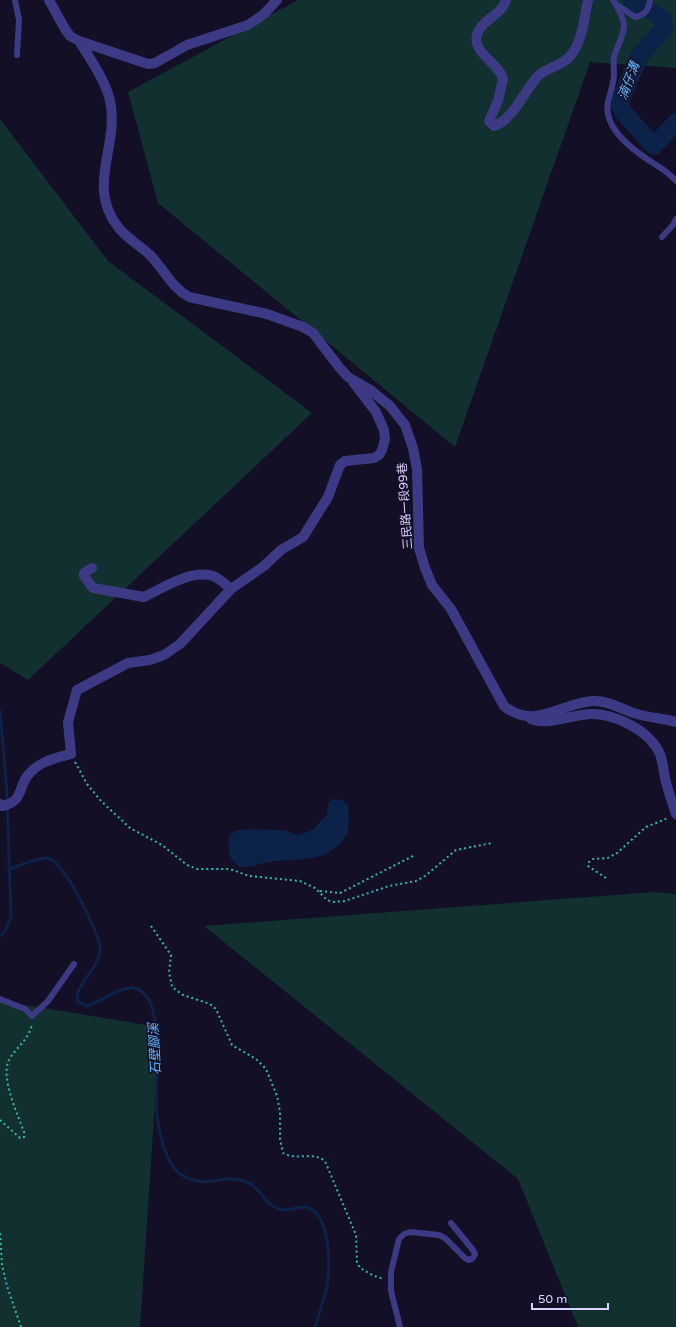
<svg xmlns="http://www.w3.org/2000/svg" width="676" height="1327" font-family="'Varela Round','Noto Sans TC',sans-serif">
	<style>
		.green { fill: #12302f }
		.water { fill: #0c2248 }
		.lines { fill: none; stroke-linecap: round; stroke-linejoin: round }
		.stream { stroke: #0c2248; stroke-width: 3 }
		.river { stroke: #0c2248; stroke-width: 18 }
		.path { stroke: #2fb8b0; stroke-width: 2; stroke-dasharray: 2 3; stroke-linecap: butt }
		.service { stroke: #3d3a85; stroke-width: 6 }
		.minor { stroke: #3d3a85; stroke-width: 10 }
		.labels { text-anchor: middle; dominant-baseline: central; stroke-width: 3; stroke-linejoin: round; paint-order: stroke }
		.street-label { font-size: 12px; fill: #d9d4ff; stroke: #130f26 }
		.water-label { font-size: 13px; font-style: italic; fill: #62b6ff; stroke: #130f26 }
	</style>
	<rect width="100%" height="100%" fill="#130f26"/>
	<path class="green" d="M298,0h378v68l-86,-6 -135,385 -297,-244 -30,-111z
		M0,119l108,142 204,152 -284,267 -28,-17z
		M655,892l21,2v433h-98l-60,-148 -314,-253z
		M0,1001l160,26 -20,300h-140z"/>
	<path class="water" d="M332,799l10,1 6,5c0,8 2,21 -1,28 -14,31 -51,25 -78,29 -9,1 -21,8 -30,4 -12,-6 -11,-19 -10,-30l6,-5 13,-2 36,1 14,5 15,-5 14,-16 1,-11z"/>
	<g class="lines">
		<path class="stream" d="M0,711l7,83 4,123 -6,14 -5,5
			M9,869c11,-3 27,-11 38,-11 17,2 52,74 53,90 1,20 -28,39 -22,54l10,4c12,-4 35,-21 47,-18 34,9 18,101 22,128 2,15 7,36 15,49 3,5 8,9 13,12 23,11 35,-2 56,3 18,3 22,24 38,29 10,4 22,-6 32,0 20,12 19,58 16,77 -3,14 -8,28 -12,41"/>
		<path class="river" d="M632,0l7,8
			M651,11c9,5 12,7 13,17l-25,29 -18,42 -1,6 3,7 31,34 22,-24"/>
		<path class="path" d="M75,762l12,22 14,17 29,27 32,17 25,20 10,4h33l19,7 51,5 15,7 12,12 6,2 12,-1 44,-15 27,-5 9,-5 31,-26 36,-7
			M606,878l-18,-12 1,-4 4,-3 15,-1 9,-5 29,-26 22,-9
			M320,891l20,2 73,-37
			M151,926l20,29 -2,17 3,15 11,8 27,9 6,5 16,36 24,14 10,10 11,27 3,16v27l3,14c13,8 29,-2 42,8l31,74 1,27 3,6 14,8 10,3
			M0,1120l20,18 4,-1v-5c-6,-17 -24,-55 -15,-72 7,-13 20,-20 23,-36
			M0,1233l2,32 5,21 14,41"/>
		<path class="service" d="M15,0l4,20 -2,35
			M613,0c4,7 10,16 11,25 0,11 -7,21 -10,32 -1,6 0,12 0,18 -1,20 -13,29 -2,50 7,13 23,26 35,34 10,7 21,12 29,22
			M617,5l18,12c10,-2 14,-7 15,-17
			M662,237l11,-12 3,-6
			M0,999l25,10 7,7 16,-15 26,-37
			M400,1327l-9,-36v-19l8,-33 5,-5 6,-2 29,3 6,3 20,20 4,2 4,-2 2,-4 -2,-4 -22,-27"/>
		<path class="minor" d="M49,0l16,29 5,7 9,5 69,23 7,-1 32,-18 61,-20 16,-11 13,-14
			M506,0c-4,14 -20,18 -27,30 -12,21 20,32 24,49l-5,22 -9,20 5,5c19,-6 31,-36 44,-50 9,-9 25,-10 33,-21 12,-15 13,-37 17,-55
			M79,41c12,19 29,43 32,65 6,44 -24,81 7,121 8,11 22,18 32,28 14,14 21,32 39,42l78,17 36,13 10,6 26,34 9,10 21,12 21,17 15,19 8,23 4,21 2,79 6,20 7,17 19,24 53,97c31,25 56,-3 89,-5 15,-1 30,9 44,13 13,4 26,4 39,8
			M92,568l-8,5v3l9,12 51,9c19,-9 47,-28 69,-21 6,2 13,9 18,13
			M531,719c16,6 35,-2 51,-4 26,-5 65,13 77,37 4,8 4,17 6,26 3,13 7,24 11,36
			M0,804l2,2c23,-5 15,-19 27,-32 11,-13 27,-16 42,-20l-3,-32 9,-32 51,-27 22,-3 14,-5 16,-11 51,-55 33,-23 17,-16 22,-13 25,-40 12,-32 5,-4 29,-3 5,-3 3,-5 3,-11 -1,-9 -8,-18 -23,-30"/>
	</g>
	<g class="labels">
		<g class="street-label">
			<text transform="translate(405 506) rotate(-94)">三民路一段99巷</text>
		</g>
		<g class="water-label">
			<text transform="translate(629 81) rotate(-69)">湳仔溝</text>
			<text transform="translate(155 1049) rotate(-93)">石壁腳溪</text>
		</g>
	</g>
	<path d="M532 1303v6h76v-6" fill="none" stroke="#d9d4ff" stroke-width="2"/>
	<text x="538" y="1303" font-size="12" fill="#d9d4ff" stroke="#130f26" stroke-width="3" paint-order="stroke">50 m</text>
</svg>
